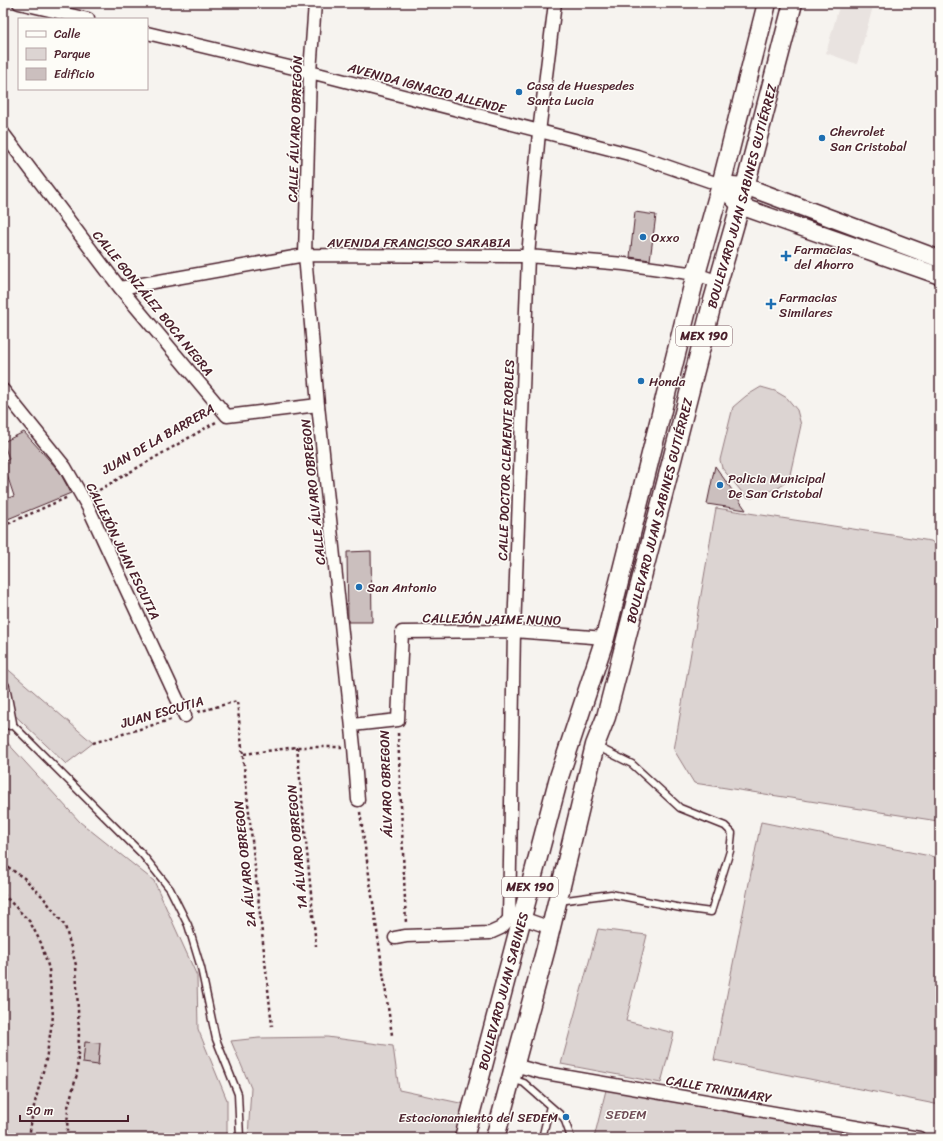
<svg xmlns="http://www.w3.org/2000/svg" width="943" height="1141" font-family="Sriracha,sans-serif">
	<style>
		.built { fill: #e9e3e0 }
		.green { fill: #dcd4d2; stroke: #937a7e }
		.building { fill: #cbbfbe; stroke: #4a1f2b }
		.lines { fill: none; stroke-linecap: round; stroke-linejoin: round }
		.service-casing { stroke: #4a1f2b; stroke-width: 9 }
		.minor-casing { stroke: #4a1f2b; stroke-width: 15 }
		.secondary-casing { stroke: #4a1f2b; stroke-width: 19 }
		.primary-casing { stroke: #4a1f2b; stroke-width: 21 }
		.path { stroke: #4a1f2b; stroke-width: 2.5; stroke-dasharray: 3 3; stroke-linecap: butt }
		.service { stroke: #fdfcf7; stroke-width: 6 }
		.minor { stroke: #fdfcf7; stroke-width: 12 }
		.secondary { stroke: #fdfcf7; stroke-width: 16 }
		.primary { stroke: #fdfcf7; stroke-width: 18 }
		.poi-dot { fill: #1f6fb2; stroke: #fdfcf7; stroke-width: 1.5 }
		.labels { text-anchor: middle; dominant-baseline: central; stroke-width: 3; stroke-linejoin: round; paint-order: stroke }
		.shield { fill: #fdfcf7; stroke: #806168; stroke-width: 1 }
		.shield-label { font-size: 12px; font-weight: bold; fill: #4a1f2b }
		.poi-label { font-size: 13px; fill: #4a1f2b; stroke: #fdfcf7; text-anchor: start }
		.street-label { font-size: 13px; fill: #4a1f2b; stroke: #fdfcf7 }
		.park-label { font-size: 13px; fill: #6e4c55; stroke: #fdfcf7 }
	</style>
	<rect width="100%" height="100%" fill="#f6f3ef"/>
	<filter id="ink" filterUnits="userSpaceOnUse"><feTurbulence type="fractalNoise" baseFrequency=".025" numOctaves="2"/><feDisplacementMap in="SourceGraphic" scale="8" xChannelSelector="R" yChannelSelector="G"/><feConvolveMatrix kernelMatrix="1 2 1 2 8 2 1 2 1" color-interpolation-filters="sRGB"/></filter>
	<g filter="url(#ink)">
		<path class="built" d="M840,3h34l-17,61 -31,-11z"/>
		<path class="green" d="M761,387l14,4 12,7 10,12 4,15 -12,54 -9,8 -28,11 -6,-1 -24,-29 -2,-8 13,-53 13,-11z
			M716,508l215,33 9,7v260l-2,13 -244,-38 -20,-33z
			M3,665l90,78 -27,21 -63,-60z
			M3,738l77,84 74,59 43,95 1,53 29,71v38h-224z
			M761,822l179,36v247l-226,-45z
			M598,929l49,6 -21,86 48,12 -13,50 -100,-19z
			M327,1037l66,9 6,44 75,16 -8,32h-218l3,-50 -20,-47 28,-3z
			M607,1086l297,52h-310z"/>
		<path class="building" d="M635,212l21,3 -6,45 -20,-3z
			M24,432l35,39 12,22 -68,28v-21l11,-4 -11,-33 6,-4 -6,-17z
			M715,466l31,44 -39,-6z
			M371,551l1,71h-24l-1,-70z
			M85,1042l15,1 -2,22 -15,-2z"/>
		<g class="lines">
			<g class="service-casing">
				<path id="service" d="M9,721l133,133 28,35 18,36 13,43 15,71 22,55 2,44
					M559,901l52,-7 70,14 30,4 19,-61 2,-18 -7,-7 -45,-18 -48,-44 -36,-18
					M512,1079l12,4 40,35 6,17 -1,3
					M542,1138l8,-32"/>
			</g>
			<g class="minor-casing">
				<path id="minor" d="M19,3l69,16
					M315,3l-5,69 -5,183 13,150 36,342 4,53
					M147,33l163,39 327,84 84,29
					M3,133l117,155 107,128 91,-11
					M120,288l185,-33 223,1 96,8 72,10 23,8
					M3,390l62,77 23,40 97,209
					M3,687l7,36
					M352,725l46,-5 4,-88 112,-1 91,7
					M509,919l5,-288 14,-375 11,-124 16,-129
					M395,938l11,-2 84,-3 11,-5 8,-9 13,-1 29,10
					M514,1065l26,7 379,66"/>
			</g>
			<g class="secondary-casing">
				<path id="secondary" d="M721,185l19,21 200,70
					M732,185l13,1 195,73"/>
			</g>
			<g class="primary-casing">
				<g id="primary">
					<path id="s1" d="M464,1138l95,-361 46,-139 91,-364 25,-89 46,-182"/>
					<path id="s2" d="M495,1138l51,-190 49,-203 11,-28 106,-413 28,-98 53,-203"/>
				</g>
			</g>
			<path class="path" d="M94,493l122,-71
				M3,526l65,-29
				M198,712l39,-11 35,325
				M398,733l8,191
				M93,743l80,-24
				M297,747l19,199
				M244,754l53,-7h45
				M360,812l32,223
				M3,864l21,14 19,19 22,29 11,39 3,68 -2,41 -9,33 -1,25 2,6
				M3,894l27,28 11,21 8,26 4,47 -7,44 -13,50 -4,28"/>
			<use href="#service" class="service"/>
			<use href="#minor" class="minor"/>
			<use href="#secondary" class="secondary"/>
			<use href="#primary" class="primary"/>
		</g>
	</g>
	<g class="poi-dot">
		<circle cx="519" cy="92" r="4"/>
		<circle cx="822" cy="138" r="4"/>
		<circle cx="643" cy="237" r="4"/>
		<path d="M784 250h4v4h4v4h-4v4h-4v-4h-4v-4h4z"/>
		<path d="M769 298h4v4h4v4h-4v4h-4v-4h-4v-4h4z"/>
		<circle cx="641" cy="381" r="4"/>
		<circle cx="720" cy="485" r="4"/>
		<circle cx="359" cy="587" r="4"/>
		<circle cx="566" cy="1117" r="4"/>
	</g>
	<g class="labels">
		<g class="shield">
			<rect x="676" y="326" width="56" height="20" rx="3"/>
			<rect x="502" y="877" width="56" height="20" rx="3"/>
		</g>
		<g class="shield-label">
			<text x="704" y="336">MEX 190</text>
			<text x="530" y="887">MEX 190</text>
		</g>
		<g class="poi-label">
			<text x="527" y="85">Casa de Huespedes<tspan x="527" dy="15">Santa Lucia</tspan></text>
			<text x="830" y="131">Chevrolet<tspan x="830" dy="15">San Cristobal</tspan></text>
			<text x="651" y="237">Oxxo</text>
			<text x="794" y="249">Farmacias<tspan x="794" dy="15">del Ahorro</tspan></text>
			<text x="779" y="297">Farmacias<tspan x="779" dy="15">Similares</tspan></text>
			<text x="649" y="381">Honda</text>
			<text x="728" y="478">Policia Municipal<tspan x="728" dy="15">De San Cristobal</tspan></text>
			<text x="367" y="587">San Antonio</text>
			<text x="558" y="1117" text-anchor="end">Estacionamiento del SEDEM</text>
		</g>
		<g class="street-label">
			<text transform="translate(427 88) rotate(15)">AVENIDA IGNACIO ALLENDE</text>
			<text transform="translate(295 129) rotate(-88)">CALLE ÁLVARO OBREGÓN</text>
			<text stroke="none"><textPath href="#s2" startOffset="974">BOULEVARD JUAN SABINES GUTIÉRREZ</textPath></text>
			<text x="419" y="242">AVENIDA FRANCISCO SARABIA</text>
			<text transform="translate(153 303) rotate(51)">CALLE GONZÁLEZ BOCA NEGRA</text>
			<text transform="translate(158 439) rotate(-30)">JUAN DE LA BARRERA</text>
			<text transform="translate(506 460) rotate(-88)">CALLE DOCTOR CLEMENTE ROBLES</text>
			<text transform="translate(313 492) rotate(-96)">CALLE ÁLVARO OBREGON</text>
			<text stroke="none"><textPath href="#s2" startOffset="649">BOULEVARD JUAN SABINES GUTIÉRREZ</textPath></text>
			<text transform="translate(123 551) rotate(64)">CALLEJÓN JUAN ESCUTIA</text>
			<text transform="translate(492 619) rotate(1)">CALLEJÓN JAIME NUNO</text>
			<text transform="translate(162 712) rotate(-16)">JUAN ESCUTIA</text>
			<text transform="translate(386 784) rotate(-92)">ÁLVARO OBREGON</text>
			<text transform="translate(297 847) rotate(-95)">1A ÁLVARO OBREGON</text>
			<text transform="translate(245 864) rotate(-96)">2A ÁLVARO OBREGON</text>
			<text stroke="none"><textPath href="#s1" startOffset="152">BOULEVARD JUAN SABINES</textPath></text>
			<text transform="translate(719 1089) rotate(10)">CALLE TRINIMARY</text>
		</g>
		<g class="park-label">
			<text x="626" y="1114">SEDEM</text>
		</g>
	</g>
	<rect width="943" height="1141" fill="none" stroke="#fdfcf7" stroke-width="16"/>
	<rect x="8" y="8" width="927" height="1125" fill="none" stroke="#4a1f2b" stroke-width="1.5" filter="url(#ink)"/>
	<rect x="18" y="18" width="130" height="72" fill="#fdfcf7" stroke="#b5a4a5"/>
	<rect x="26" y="31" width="20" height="6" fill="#fdfcf7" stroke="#b5a4a5"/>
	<text x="54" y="38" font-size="12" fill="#4a1f2b">Calle</text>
	<rect x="26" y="48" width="20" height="12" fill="#dcd4d2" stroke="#b5a4a5"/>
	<text x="54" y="58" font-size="12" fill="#4a1f2b">Parque</text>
	<rect x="26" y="68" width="20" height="12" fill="#cbbfbe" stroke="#b5a4a5"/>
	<text x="54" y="78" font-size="12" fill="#4a1f2b">Edificio</text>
	<path d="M20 1115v6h108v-6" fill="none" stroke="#4a1f2b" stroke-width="2"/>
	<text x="26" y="1115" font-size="12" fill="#4a1f2b" stroke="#fdfcf7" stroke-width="3" paint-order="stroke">50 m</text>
</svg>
